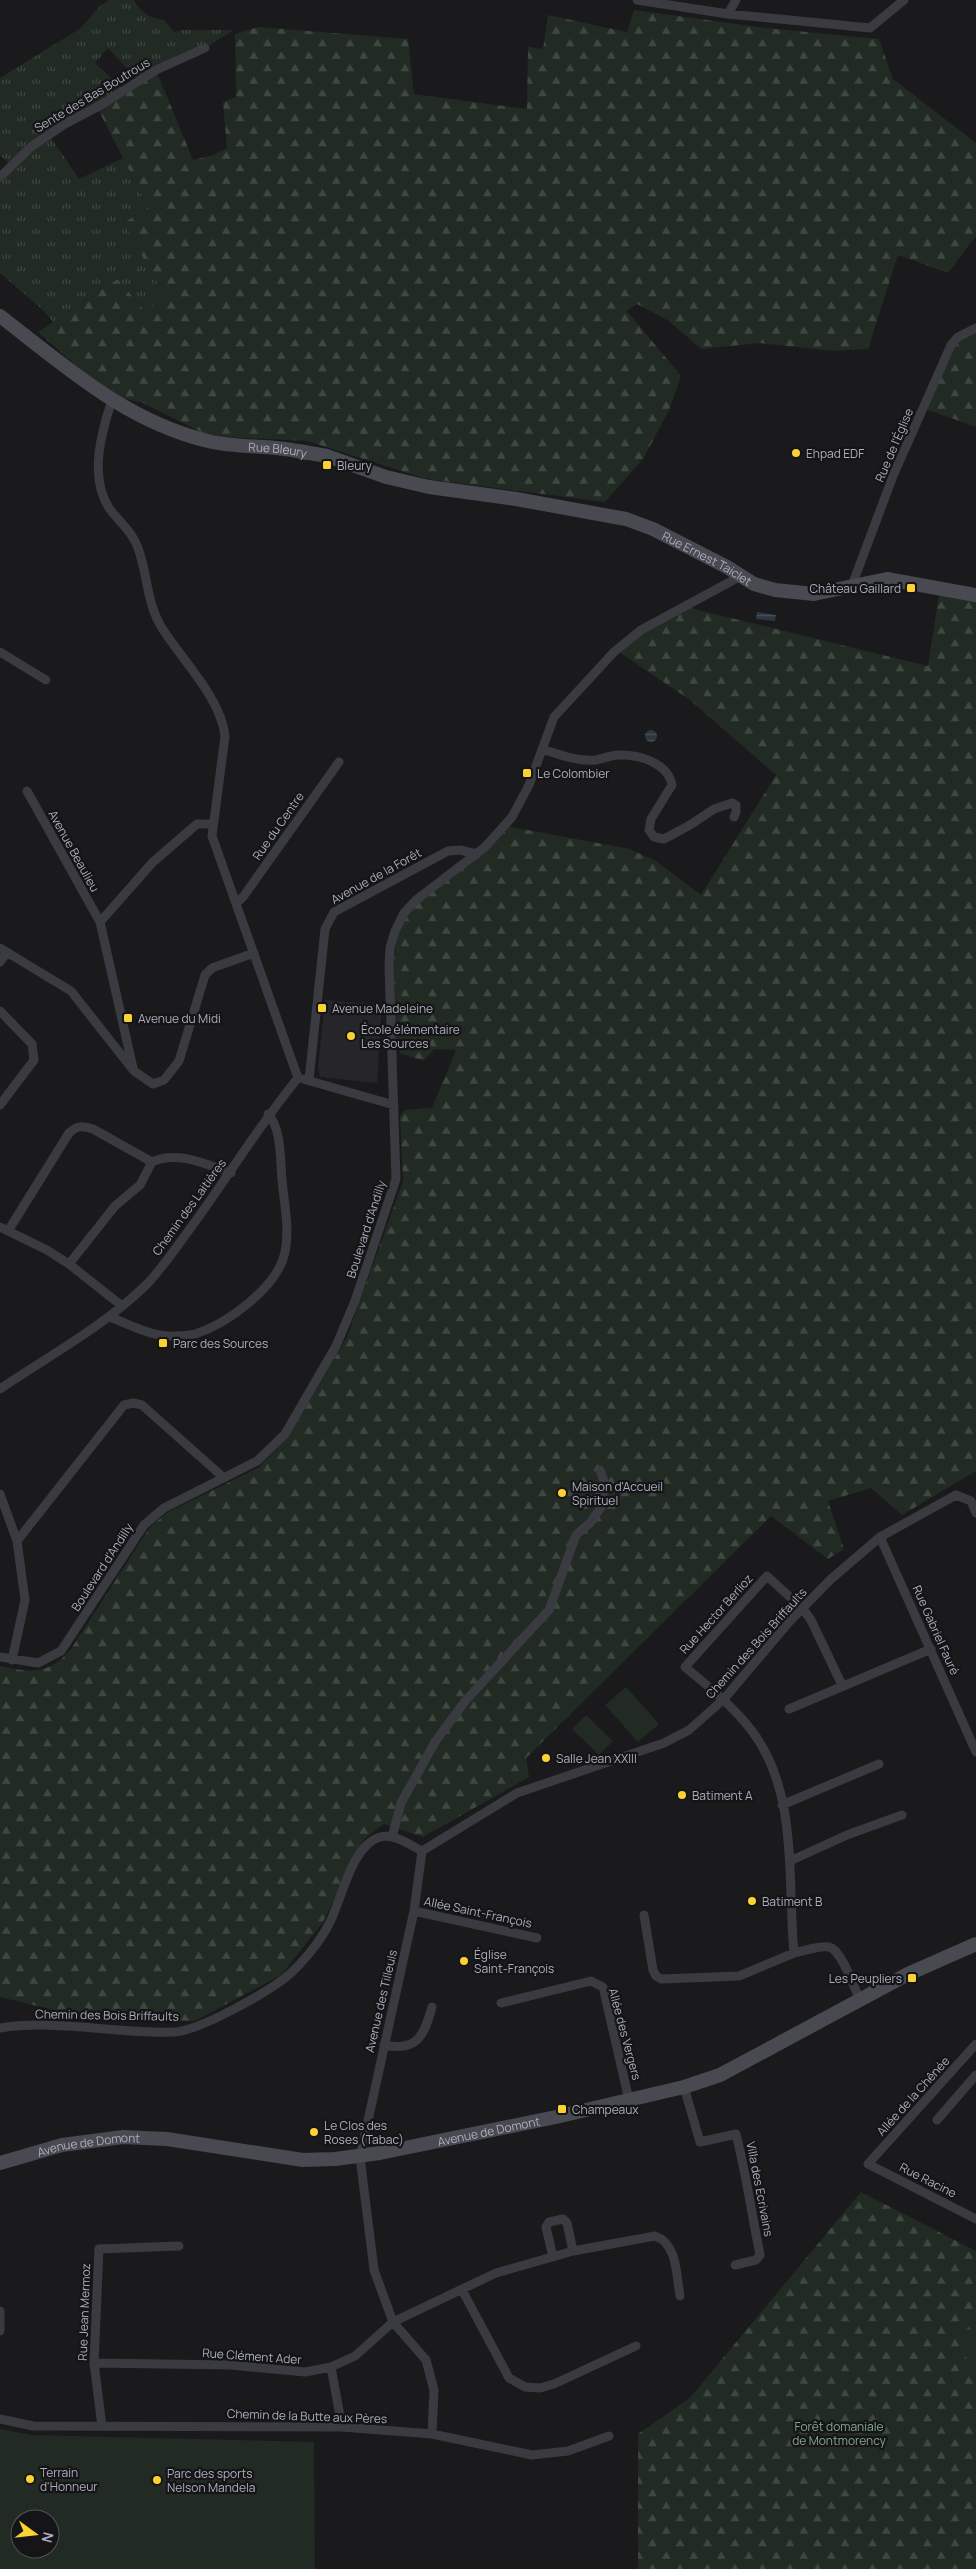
<svg xmlns="http://www.w3.org/2000/svg" width="976" height="2569" font-family="Manrope,sans-serif">
	<style>
		.built { fill: #262529 }
		.grass { fill: url(#grass-tufts) }
		.forest { fill: url(#forest-firs) }
		.garden { fill: #212b23; fill-rule: evenodd }
		.water { fill: url(#water-rules) }
		.lines { fill: none; stroke-linecap: round; stroke-linejoin: round }
		.street { stroke: #3a3b41; stroke-width: 9 }
		.secondary { stroke: #484951; stroke-width: 14 }
		.poi-dot { fill: #fcd232; stroke: #151517; stroke-width: 2 }
		.labels { text-anchor: middle; dominant-baseline: central; stroke-width: 4.5; stroke-linejoin: round; paint-order: stroke }
		.street-label { font-size: 12px; fill: #abaebc; stroke: #151517 }
		.poi-label { font-size: 12px; fill: #abaebc; stroke: #151517; text-anchor: start }
		.park-label { font-size: 12px; fill: #82a889; stroke: #151517 }
	</style>
	<defs>
		<pattern id="grass-tufts" width="24" height="20" patternUnits="userSpaceOnUse" patternTransform="scale(1.25)"><rect width="24" height="20" fill="#212b23"/><path d="M3 7l-1-3M5 7V3M7 7l1-3M15 17l-1-3M17 17v-4M19 17l1-3" fill="none" stroke="#3f4741"/></pattern>
		<pattern id="forest-firs" width="22" height="20" patternUnits="userSpaceOnUse" patternTransform="scale(1.25)"><rect width="22" height="20" fill="#212b23"/><path d="M5 1l3.5 6h-7zM16 11l3.5 6h-7z" fill="#3f4741"/></pattern>
		<pattern id="water-rules" width="6" height="5" patternUnits="userSpaceOnUse" patternTransform="scale(1.25)"><rect width="6" height="5" fill="#2e3741"/><path d="M0 2.5h6" fill="none" stroke="#4a515a"/></pattern>
	</defs>
	<rect width="100%" height="100%" fill="#1a1a1c"/>
	<path class="built" d="M325,1000l57,5 -5,78 -57,-6 -2,-9z"/>
	<path class="grass" d="M109,0h25c7,13 15,18 30,20l10,12 8,-2h52l-29,18 -66,33 -31,-33 -13,15 29,27 -75,45 30,44 44,-21 25,49 -24,16 42,74 -21,15 -27,-33 -65,43 -10,-12 -43,-37v-96l11,-12 -11,-10v-77l81,-50 19,-22z"/>
	<path class="forest" d="M634,10l132,18 113,11 14,40 83,64v93l-28,37 -50,-18 -30,94 -35,2 -73,-8 -59,6 -32,-28 -32,-17 -10,7 54,65 -12,34 -26,49 -38,43 -178,-23 -120,-38 -80,-4 -24,-4 -60,-30 -33,-8 -72,-63 80,-53 27,33 20,-15 -41,-74 24,-16 -51,-100 59,-37 37,90 20,-5 14,-7 -4,-46 13,-5 -1,-63 23,-7 150,12 6,55 113,15 1,-62 15,2 5,-34 79,17z
		M976,328v99l-53,-19 28,-63z
		M940,589l36,6v876l-74,44 -31,-27 -43,13 16,48 -16,10 -57,-43 -245,242 3,19 -106,60 -39,-13 -20,15 -41,83 -42,53 -86,46 -113,-4 -82,-20v-331c31,7 49,9 71,-17l79,-122 18,-15 90,-44 31,-32 58,-99 56,-156 -3,-65 5,-6 27,-2 24,-58 -22,-1 -10,12 -24,-8c-12,-40 -10,-100 4,-140l101,-87 125,23 26,12 45,34 75,-120 -86,-75 -74,-50 70,-43 242,59z
		M861,2192l115,59v318h-338v-135l52,-36z"/>
	<path class="garden" d="M626,1687l33,37 -21,18 -33,-37z
		M586,1715l27,26 -14,14 -27,-26z
		M976,2328v33l-9,1 -5,-31z
		M0,2429l32,6 282,7 1,127h-315zM20,2519h30v30h-30z"/>
	<path class="water" d="M757,612l19,3 -1,6 -19,-2z
		M645 736a6 6 0 1 1 12 0a6 6 0 1 1-12 0Z"/>
	<g class="lines">
		<path class="street" d="M637,0l91,14 142,14 34,-28
			M728,14l8,-14
			M0,177l32,-31 33,-22 36,-19 55,-35 49,-22
			M112,400c-11,33 -23,77 -3,108 10,14 23,23 29,40 10,27 8,54 24,80 20,32 59,70 63,108l-13,100 86,242
			M854,585v-5l39,-104 58,-131 7,-8 18,-9
			M0,652l46,28
			M542,749c16,5 36,13 54,11 7,-1 15,-5 22,-5 21,-1 50,8 54,30l-21,34 -2,11 5,7 10,2 26,-14 24,-16 18,-6 4,2v7l-2,5
			M27,791l73,131
			M236,903l7,-6 96,-135
			M0,948l71,43 63,80 19,13 11,-4 15,-19 26,-86 7,-7 42,-15
			M0,962l7,-10
			M0,1011l32,33 2,16 -34,45
			M133,1068l-33,-146 53,-60 44,-38h15
			M303,1079l91,26
			M309,1080l16,-151 9,-17 114,-61 12,-1 17,4
			M0,1227l47,23 22,14 53,42
			M8,1231l61,-98c8,-7 13,-8 24,-4l59,33c25,-12 53,2 79,11
			M69,1264l46,-58 25,-21 12,-23
			M110,1317c18,7 39,18 58,19 8,0 19,0 27,-2 32,-10 83,-47 90,-82 5,-23 -1,-49 -3,-72 -2,-20 0,-51 -14,-66
			M0,1389c50,-34 105,-63 148,-106 16,-17 30,-38 44,-57 36,-49 67,-101 106,-148
			M0,1494l17,47 8,59 -13,60
			M880,1537l96,215
			M17,1541l107,-136 9,-2 9,2 82,73
			M0,1657l38,6 23,-12 83,-126 20,-17 93,-47 28,-27 51,-88 19,-45 41,-122 -7,-213 1,-18 5,-17 9,-18 12,-13 69,-53 27,-30 17,-32 25,-68 60,-65 27,-22 98,-53
			M842,1685l-31,-65 -8,-11 -36,-33 -82,91c24,20 48,39 67,64 47,62 35,150 42,222 10,-2 25,-8 35,-6 13,3 25,41 31,53
			M789,1709l142,-60
			M782,1805l97,-41
			M392,1837l9,-34 34,-61 31,-42 83,-90 27,-75 15,-13 10,-15 4,-23 -5,-14
			M422,1851l95,-58 147,-50 25,-13 35,-31 65,-77 41,-42 50,-43 76,-42 15,6 5,12
			M422,1851l-8,60 -54,246 14,113 19,52 33,38 8,30 -2,44
			M790,1861l57,-26 55,-20
			M414,1911l123,27
			M644,1915l9,55 3,6 5,3 78,-3 55,-23
			M501,2003l90,-22 12,6 26,113
			M0,2028c56,-9 117,6 174,4 25,-1 90,-38 111,-54 17,-14 35,-36 45,-56 12,-24 22,-77 50,-85 14,-4 30,8 42,14
			M976,2044l-108,120 108,55
			M384,2045c33,7 40,-9 48,-38
			M684,2087l16,55 36,-8c10,40 16,81 24,121l-4,5 -21,5
			M937,2120l39,-45
			M553,2257l-7,-30 3,-5 14,-3 4,4 6,28
			M462,2290l47,88 16,9 15,1 14,-4 82,-38
			M0,2311v20
			M94,2363l137,2 74,7 26,-5 24,-11 38,-34 103,-49 77,-22 82,-15c23,8 21,39 25,60
			M331,2367l11,60
			M0,2419l33,7 309,1 90,7 100,21 36,-4 41,-15
			M102,2426l-8,-63 5,-114 80,-3"/>
		<g class="secondary">
			<path id="s1" d="M0,316c65,50 125,105 208,125 32,8 66,3 98,12"/>
			<path id="s2" d="M298,451l29,5 59,21 43,10 87,12 110,20 27,10 74,38 27,17 21,6 39,4 73,-15 89,16"/>
			<path id="s3" d="M0,2163l62,-18 61,-8 44,2 136,21 32,-1 45,-6 176,-36 128,-30 36,-12 188,-101 68,-30"/>
		</g>
	</g>
	<g class="poi-dot">
		<circle cx="796" cy="453" r="5"/>
		<rect x="322" y="460" width="10" height="10" rx="2.5"/>
		<rect x="906" y="583" width="10" height="10" rx="2.5"/>
		<rect x="522" y="768" width="10" height="10" rx="2.5"/>
		<rect x="317" y="1003" width="10" height="10" rx="2.5"/>
		<rect x="123" y="1013" width="10" height="10" rx="2.5"/>
		<circle cx="351" cy="1036" r="5"/>
		<rect x="158" y="1338" width="10" height="10" rx="2.5"/>
		<circle cx="562" cy="1493" r="5"/>
		<circle cx="546" cy="1758" r="5"/>
		<circle cx="682" cy="1795" r="5"/>
		<circle cx="752" cy="1901" r="5"/>
		<circle cx="464" cy="1961" r="5"/>
		<rect x="907" y="1973" width="10" height="10" rx="2.5"/>
		<rect x="557" y="2104" width="10" height="10" rx="2.5"/>
		<circle cx="314" cy="2132" r="5"/>
		<circle cx="30" cy="2479" r="5"/>
		<circle cx="157" cy="2480" r="5"/>
	</g>
	<g class="labels">
		<g class="street-label">
			<text transform="translate(92 95) rotate(-31)">Sente des Bas Boutrous</text>
			<text transform="translate(894 445) rotate(-67)">Rue de l'Église</text>
			<text stroke="none"><textPath href="#s1" startOffset="315">Rue Bleury</textPath></text>
			<text stroke="none"><textPath href="#s2" startOffset="426">Rue Ernest Taiclet</textPath></text>
			<text transform="translate(278 826) rotate(-55)">Rue du Centre</text>
			<text transform="translate(74 851) rotate(61)">Avenue Beaulieu</text>
			<text transform="translate(376 876) rotate(-29)">Avenue de la Forêt</text>
			<text transform="translate(189 1207) rotate(-54)">Chemin des Laitières</text>
			<text transform="translate(366 1229) rotate(-72)">Boulevard d'Andilly</text>
			<text transform="translate(102 1567) rotate(-57)">Boulevard d'Andilly</text>
			<text transform="translate(716 1614) rotate(-48)">Rue Hector Berlioz</text>
			<text transform="translate(936 1630) rotate(66)">Rue Gabriel Fauré</text>
			<text transform="translate(756 1643) rotate(-48)">Chemin des Bois Briffaults</text>
			<text transform="translate(478 1912) rotate(12)">Allée Saint-François</text>
			<text transform="translate(381 2001) rotate(-77)">Avenue des Tilleuls</text>
			<text transform="translate(107 2015) rotate(1)">Chemin des Bois Briffaults</text>
			<text transform="translate(625 2034) rotate(75)">Allée des Vergers</text>
			<text transform="translate(913 2096) rotate(-48)">Allée de la Chênée</text>
			<text stroke="none"><textPath href="#s3" startOffset="496">Avenue de Domont</textPath></text>
			<text stroke="none"><textPath href="#s3" startOffset="91">Avenue de Domont</textPath></text>
			<text transform="translate(928 2180) rotate(27)">Rue Racine</text>
			<text transform="translate(760 2189) rotate(79)">Villa des Ecrivains</text>
			<text transform="translate(84 2312) rotate(-88)">Rue Jean Mermoz</text>
			<text transform="translate(252 2356) rotate(4)">Rue Clément Ader</text>
			<text transform="translate(307 2416) rotate(2)">Chemin de la Butte aux Pères</text>
		</g>
		<g class="poi-label">
			<text x="806" y="453">Ehpad EDF</text>
			<text x="337" y="465">Bleury</text>
			<text x="901" y="588" text-anchor="end">Château Gaillard</text>
			<text x="537" y="773">Le Colombier</text>
			<text x="332" y="1008">Avenue Madeleine</text>
			<text x="138" y="1018">Avenue du Midi</text>
			<text x="361" y="1029">École élémentaire<tspan x="361" dy="14">Les Sources</tspan></text>
			<text x="173" y="1343">Parc des Sources</text>
			<text x="572" y="1486">Maison d'Accueil<tspan x="572" dy="14">Spirituel</tspan></text>
			<text x="556" y="1758">Salle Jean XXIII</text>
			<text x="692" y="1795">Batiment A</text>
			<text x="762" y="1901">Batiment B</text>
			<text x="474" y="1954">Église<tspan x="474" dy="14">Saint-François</tspan></text>
			<text x="902" y="1978" text-anchor="end">Les Peupliers</text>
			<text x="572" y="2109">Champeaux</text>
			<text x="324" y="2125">Le Clos des<tspan x="324" dy="14">Roses (Tabac)</tspan></text>
			<text x="40" y="2472">Terrain<tspan x="40" dy="14">d'Honneur</tspan></text>
			<text x="167" y="2473">Parc des sports<tspan x="167" dy="14">Nelson Mandela</tspan></text>
		</g>
		<g class="park-label">
			<text x="839" y="2426">Forêt domaniale<tspan x="839" dy="14">de Montmorency</tspan></text>
		</g>
	</g>
	<g transform="translate(35 2534) rotate(105)"><circle r="24" fill="#151517" stroke="#515259"/>
	<path d="M0-4L9 19L0 12L-9 19Z" fill="#fcd232"/>
	<text y="-8" font-size="14" font-weight="bold" text-anchor="middle" fill="#abaebc">N</text>
	</g>
</svg>
